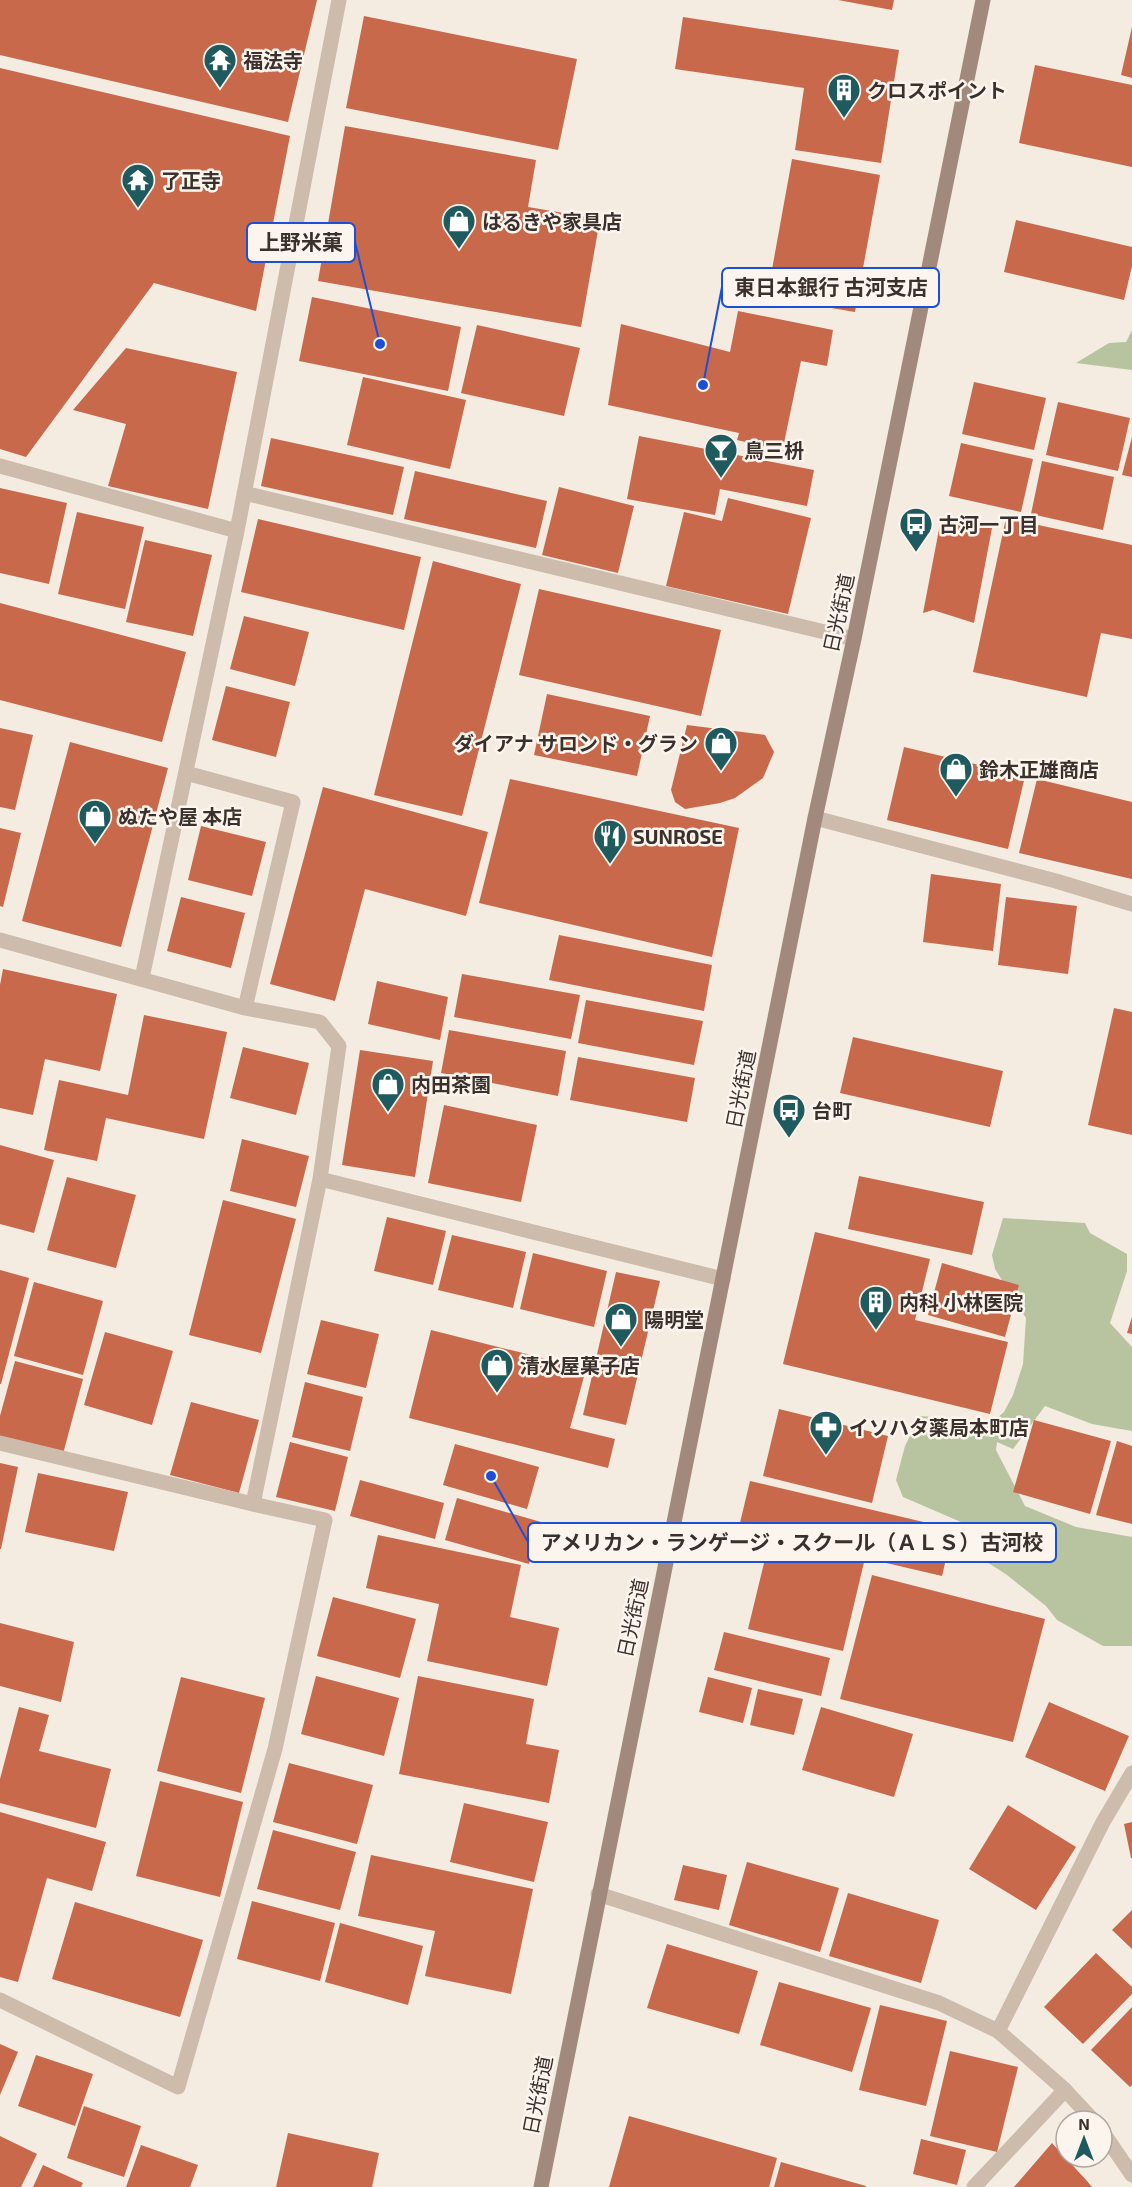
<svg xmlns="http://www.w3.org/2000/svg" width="1132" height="2187" font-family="'Exo 2','Noto Sans JP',sans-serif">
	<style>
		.green { fill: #b8c4a0 }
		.building { fill: #c8694b }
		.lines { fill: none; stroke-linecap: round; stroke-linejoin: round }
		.lane { stroke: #cdbbac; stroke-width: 15 }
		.street { stroke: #cdbbac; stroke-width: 15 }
		.secondary { stroke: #a18a7d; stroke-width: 15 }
		.labels { text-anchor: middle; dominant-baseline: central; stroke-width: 5; stroke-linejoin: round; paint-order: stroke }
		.poi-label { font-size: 20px; font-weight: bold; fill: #3b302b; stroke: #fbf5ee; text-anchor: start }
		.street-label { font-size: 20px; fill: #3b302b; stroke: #fbf5ee }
		.leader { fill: none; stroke: #1d4ed8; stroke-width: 2 }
		.callout-dot { fill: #1d4ed8; stroke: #fbf5ee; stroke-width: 2 }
		.callout { fill: #fbf5ee; stroke: #1d4ed8; stroke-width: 2 }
		.callout-label { font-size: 21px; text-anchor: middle; font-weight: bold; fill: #3b302b }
	</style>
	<rect width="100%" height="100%" fill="#f4ebe1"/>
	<path class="green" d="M1132,330v40l-56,-7 33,-20 17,-1z
		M1003,1218l82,5 5,10 37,21v17l-17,52 22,24v84l-40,-7 -47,-18 -32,43 -16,-7 -1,8 29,56 51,21 56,10v109h-29l-46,-26 -11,-14 -39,-31 -17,-11 -19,-8 -10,-34 -58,-25 -7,-17 9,-34 15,-30 53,4 16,5 15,-13 9,-17 10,-31 3,-46 -31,-49 -3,-14z"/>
	<path class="building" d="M0,0h317l-29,122 -288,-67z
		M838,0h56l-2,10z
		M364,16l213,43 -19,91 -212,-42z
		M683,17l216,33 -18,113 -86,-13 9,-62 -129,-19z
		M1132,27v51l-11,-3z
		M1035,65l97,20v82l-113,-24z
		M0,68l290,68 -34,175 -102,-28 -128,174 -26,-8z
		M345,126l191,34 -8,47 72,12 -19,108 -263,-46z
		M792,159l88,16 -25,137 -88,-15z
		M1016,220l116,27v19l-8,34 -120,-28z
		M312,297l149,30 -13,64 -149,-30z
		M738,311l95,19 -6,36 -26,-5 -17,82 -8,6 -39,-9 2,-7 -131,-28 13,-81 109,28z
		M477,325l103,23 -16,68 -103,-23z
		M126,348l111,24 -29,137 -100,-23 18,-62 -53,-14z
		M363,377l103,23 -16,69 -103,-24z
		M974,382l72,16 -12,52 -72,-16z
		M1058,402l72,16 -12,53 -72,-16z
		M639,436l175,34 -7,36 -87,-17 -5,26 -88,-16z
		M1132,437v40l-10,-2z
		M271,438l133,29 -11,48 -132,-29z
		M961,443l72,16 -12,53 -72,-16z
		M1042,461l72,16 -11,53 -72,-16z
		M415,471l132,30 -11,47 -132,-29z
		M559,487l75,19 -16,67 -76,-18z
		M0,488l67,15 -18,81 -49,-11z
		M728,498l83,20 -23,96 -122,-28 18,-74 38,9z
		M77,512l67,15 -19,82 -67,-15z
		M1006,518l126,27v94l-31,-6 -14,64 -114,-25z
		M258,519l163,38 -17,73 -163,-38z
		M941,519l51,9 -18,95 -41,-13 -10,3z
		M145,540l67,15 -19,81 -67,-14z
		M433,561l88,23 -59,232 -88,-21z
		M539,589l182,41 -20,86 -182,-41z
		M0,603l186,49 -24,90 -162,-42z
		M244,616l65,16 -14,54 -65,-17z
		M226,686l64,16 -14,55 -64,-17z
		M547,694l103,22 -13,60 -103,-21z
		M687,725l78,10 9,17 -11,26 -28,20 -15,5 -35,6 -10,-7 -4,-12z
		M0,728l33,7 -18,75 -15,-3z
		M70,742l98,26 -47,179 -99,-26z
		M904,747l121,29 -17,73 -121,-29z
		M510,779l229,49 -27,129 -233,-54z
		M1037,779l95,23v77l-113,-26z
		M323,787l165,45 -22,84 -101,-27 -30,112 -65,-17z
		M201,826l65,16 -14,54 -64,-16z
		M0,828l21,5 -18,74 -3,-1z
		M931,874l70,10 -8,67 -70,-9z
		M181,897l64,16 -14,55 -64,-17z
		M1006,897l71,9 -9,68 -70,-9z
		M559,935l153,30 -8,46 -155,-31z
		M3,969l114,25 -17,77 -55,-12 -12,56 -33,-7v-123z
		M462,974l118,21 -9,44 -117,-22z
		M377,981l71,16 -8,43 -72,-16z
		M586,1000l117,21 -9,44 -116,-22z
		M1114,1008l18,4v123l-44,-10z
		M144,1015l83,17 -23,107 -98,-21 -9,43 -53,-11 15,-70 69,15z
		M449,1030l117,21 -8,45 -117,-23z
		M853,1037l150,34 -13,56 -150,-34z
		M243,1047l66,16 -13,52 -66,-17z
		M360,1050l73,11 -18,116 -73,-12z
		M578,1057l117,21 -8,44 -117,-22z
		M444,1105l93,20 -16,77 -93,-19z
		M242,1139l67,17 -13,51 -66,-16z
		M0,1145l54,15 -20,73 -34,-9z
		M859,1176l125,26 -12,53 -124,-26z
		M67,1177l69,18 -20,73 -69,-18z
		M223,1200l73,19 -35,134 -72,-18z
		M387,1217l59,14 -13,54 -59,-14z
		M815,1232l115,27 -15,61 93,22 -18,72 -207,-50z
		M452,1235l74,17 -13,56 -75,-18z
		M533,1253l74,18 -13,56 -74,-18z
		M942,1263l77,22 -14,52 -77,-22z
		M0,1270l29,8 -28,106h-1z
		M616,1272l44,9 -34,144 -43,-10z
		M34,1282l69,19 -20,74 -69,-19z
		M1132,1317v17l-5,-1z
		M321,1320l58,14 -13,54 -59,-14z
		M431,1330l155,39 -16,59 45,11 -7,29 -199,-50z
		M105,1332l68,19 -21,74 -68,-20z
		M15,1361l68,18 -20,75 -63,-18v-20z
		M305,1382l58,15 -13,54 -58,-14z
		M191,1402l68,18 -20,73 -69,-18z
		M779,1409l109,27 -16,67 -109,-27z
		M1034,1420l77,21 -21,73 -77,-22z
		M1117,1441l15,5v78l-36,-9z
		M290,1442l58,15 -13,54 -59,-14z
		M455,1444l84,23 -12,42 -84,-24z
		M0,1463l18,4 -17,82h-1z
		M38,1473l90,19 -14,59 -89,-19z
		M360,1480l84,23 -9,36 -85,-23z
		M750,1481l203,48 -11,47 -77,-18 -22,93 -95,-22 17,-70 -32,-7z
		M457,1498l84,24 -12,42 -84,-24z
		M378,1535l143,30 -11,52 49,11 -12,58 -120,-25 12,-57 -73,-16z
		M872,1575l173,44 -32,123 -173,-43z
		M333,1597l83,22 -16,59 -83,-22z
		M0,1623l74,19 -13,60 -61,-16z
		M724,1632l106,26 -9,38 -107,-26z
		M316,1676l83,22 -15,58 -83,-22z
		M418,1676l116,23 -8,45 33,6 -10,53 -150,-29z
		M181,1677l84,21 -24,95 -84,-22z
		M708,1677l44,11 -9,35 -44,-11z
		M758,1689l45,10 -9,36 -44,-10z
		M1049,1702l80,34 -24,55 -80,-34z
		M19,1707l30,8 -10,36 72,18 -15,59 -96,-25v-24z
		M821,1707l92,27 -19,63 -92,-27z
		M289,1763l84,22 -16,59 -84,-22z
		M160,1781l83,21 -23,95 -84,-21z
		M464,1803l84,19 -14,60 -84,-20z
		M1008,1805l68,42 -40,63 -67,-41z
		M0,1812l106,30 -14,49 -45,-13 -29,104 -18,-5z
		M1132,1822v36h-1l-7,-34z
		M273,1830l83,22 -16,58 -83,-21z
		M371,1855l162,34 -22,105 -86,-18 10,-45 -77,-15z
		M747,1862l92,26 -19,64 -91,-27z
		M683,1865l44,10 -8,35 -45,-10z
		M848,1893l91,27 -18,63 -92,-27z
		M252,1901l83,22 -15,58 -83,-22z
		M75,1902l128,38 -23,77 -128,-38z
		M1132,1910v39l-20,-19z
		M340,1923l83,23 -15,59 -83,-23z
		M667,1944l91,27 -19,63 -92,-26z
		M1096,1953l36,34v7l-49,50 -39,-37z
		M779,1982l92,26 -19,64 -92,-27z
		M880,2005l67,16 -21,85 -67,-16z
		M1132,2007v78l-2,2 -39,-37z
		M0,2044l18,8 -18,43z
		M950,2051l68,16 -21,85 -67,-16z
		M36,2055l57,19 -18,52 -57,-20z
		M84,2106l57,20 -17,51 -57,-19z
		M629,2116l148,42 -8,29h-160z
		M288,2133l91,20 -7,34h-96z
		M0,2136l37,18 -16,33h-21z
		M921,2139l45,11 -9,35 -44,-11z
		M1052,2143l35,38 5,6h-78z
		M141,2145l57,20 -8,22h-64z
		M781,2162l85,24v1h-92z
		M43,2165l40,18 -2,4h-48z"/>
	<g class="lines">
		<path class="lane" d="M0,2000l178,87 97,-338 50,-229 -72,-16
			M998,2031l105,-209 29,-49
			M974,2187l91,-97"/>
		<path class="street" d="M0,466l237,65
			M244,493l610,146
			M186,773l107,29 -48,206
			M815,818l241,63 76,23
			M0,940l245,68 75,14 19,24 -19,133 -67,325 -253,-61
			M142,978l95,-447 102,-531
			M320,1179l403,100
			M598,1894l341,109 59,28 67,59 29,31
			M1102,2131l30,44"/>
		<path class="secondary" d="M541,2187l274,-1369 39,-179 129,-639"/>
	</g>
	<defs>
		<g id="temple-pin" transform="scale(1.725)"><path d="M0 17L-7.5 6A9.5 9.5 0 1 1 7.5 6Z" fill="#1f5a5e" stroke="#fbf5ee"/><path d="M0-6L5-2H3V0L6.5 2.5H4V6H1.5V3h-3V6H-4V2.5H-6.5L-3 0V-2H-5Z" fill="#fff"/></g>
		<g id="building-pin" transform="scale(1.725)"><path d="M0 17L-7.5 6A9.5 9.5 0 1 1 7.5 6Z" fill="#1f5a5e" stroke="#fbf5ee"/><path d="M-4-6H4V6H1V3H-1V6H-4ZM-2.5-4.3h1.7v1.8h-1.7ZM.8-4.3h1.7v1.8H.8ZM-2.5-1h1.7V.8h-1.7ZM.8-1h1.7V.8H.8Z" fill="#fff"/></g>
		<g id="shop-pin" transform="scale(1.725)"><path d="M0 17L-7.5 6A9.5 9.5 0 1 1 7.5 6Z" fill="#1f5a5e" stroke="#fbf5ee"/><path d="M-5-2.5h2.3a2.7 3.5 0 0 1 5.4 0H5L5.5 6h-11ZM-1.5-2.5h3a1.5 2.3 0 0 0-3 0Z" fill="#fff"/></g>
		<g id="bar-pin" transform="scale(1.725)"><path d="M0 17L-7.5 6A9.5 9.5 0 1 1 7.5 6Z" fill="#1f5a5e" stroke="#fbf5ee"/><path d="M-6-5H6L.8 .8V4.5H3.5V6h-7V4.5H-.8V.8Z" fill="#fff"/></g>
		<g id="bus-pin" transform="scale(1.725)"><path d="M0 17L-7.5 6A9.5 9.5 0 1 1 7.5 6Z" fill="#1f5a5e" stroke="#fbf5ee"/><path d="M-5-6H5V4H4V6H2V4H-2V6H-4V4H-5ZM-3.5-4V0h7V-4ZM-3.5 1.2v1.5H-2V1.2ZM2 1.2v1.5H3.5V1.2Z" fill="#fff"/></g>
		<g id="restaurant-pin" transform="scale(1.725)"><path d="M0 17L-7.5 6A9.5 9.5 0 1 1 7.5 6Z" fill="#1f5a5e" stroke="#fbf5ee"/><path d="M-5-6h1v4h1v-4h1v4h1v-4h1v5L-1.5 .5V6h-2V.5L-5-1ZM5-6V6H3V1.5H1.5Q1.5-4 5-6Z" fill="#fff"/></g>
		<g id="pharmacy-pin" transform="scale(1.725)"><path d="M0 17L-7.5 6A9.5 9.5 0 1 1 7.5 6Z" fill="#1f5a5e" stroke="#fbf5ee"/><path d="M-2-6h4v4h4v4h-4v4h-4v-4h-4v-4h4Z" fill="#fff"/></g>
	</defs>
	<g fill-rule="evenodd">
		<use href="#temple-pin" x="220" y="60"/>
		<use href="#building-pin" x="844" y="90"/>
		<use href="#temple-pin" x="138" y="180"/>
		<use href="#shop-pin" x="459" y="221"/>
		<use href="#bar-pin" x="721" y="450"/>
		<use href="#bus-pin" x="916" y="524"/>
		<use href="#shop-pin" x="721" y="743"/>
		<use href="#shop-pin" x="956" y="769"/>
		<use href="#shop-pin" x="95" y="816"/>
		<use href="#restaurant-pin" x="610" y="836"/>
		<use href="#shop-pin" x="388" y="1084"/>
		<use href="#bus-pin" x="789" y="1110"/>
		<use href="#building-pin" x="876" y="1302"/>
		<use href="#shop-pin" x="621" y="1319"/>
		<use href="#shop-pin" x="497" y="1365"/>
		<use href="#pharmacy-pin" x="826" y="1427"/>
	</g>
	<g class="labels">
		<g class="poi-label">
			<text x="243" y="60">福法寺</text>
			<text x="867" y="90">クロスポイント</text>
			<text x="161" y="180">了正寺</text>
			<text x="482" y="221">はるきや家具店</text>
			<text x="744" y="450">鳥三枡</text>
			<text x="939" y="524">古河一丁目</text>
			<text x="698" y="743" text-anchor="end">ダイアナ サロンド・グラン</text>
			<text x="979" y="769">鈴木正雄商店</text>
			<text x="118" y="816">ぬたや屋 本店</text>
			<text x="633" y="836">SUNROSE</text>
			<text x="411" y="1084">内田茶園</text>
			<text x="812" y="1110">台町</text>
			<text x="899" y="1302">内科 小林医院</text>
			<text x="644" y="1319">陽明堂</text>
			<text x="520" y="1365">清水屋菓子店</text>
			<text x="849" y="1427">イソハタ薬局本町店</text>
		</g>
		<g class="street-label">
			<text transform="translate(838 613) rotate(-78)">日光街道</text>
			<text transform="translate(740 1089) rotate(-79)">日光街道</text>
			<text transform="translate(632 1618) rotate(-78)">日光街道</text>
			<text transform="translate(537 2095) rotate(-79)">日光街道</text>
		</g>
	</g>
	<path class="leader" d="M380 344L355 242M703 385L722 287M491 1476L528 1542"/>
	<g class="callout-dot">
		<circle cx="380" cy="344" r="6"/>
		<circle cx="703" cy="385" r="6"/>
		<circle cx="491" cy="1476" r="6"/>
	</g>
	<g class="callout">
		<rect x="247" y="223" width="108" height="39" rx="6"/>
		<rect x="722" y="268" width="217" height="39" rx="6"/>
		<rect x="528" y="1523" width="528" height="39" rx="6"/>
	</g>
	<g class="callout-label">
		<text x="301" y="250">上野米菓</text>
		<text x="831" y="295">東日本銀行 古河支店</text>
		<text x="792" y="1550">アメリカン・ランゲージ・スクール（ＡＬＳ）古河校</text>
	</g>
	<g transform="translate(1084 2139)"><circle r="28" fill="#fbf5ee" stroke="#aea6a0" stroke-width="1.5"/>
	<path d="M0-4.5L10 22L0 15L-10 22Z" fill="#1f5a5e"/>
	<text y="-9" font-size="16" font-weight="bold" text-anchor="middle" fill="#3b302b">N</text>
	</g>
</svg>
